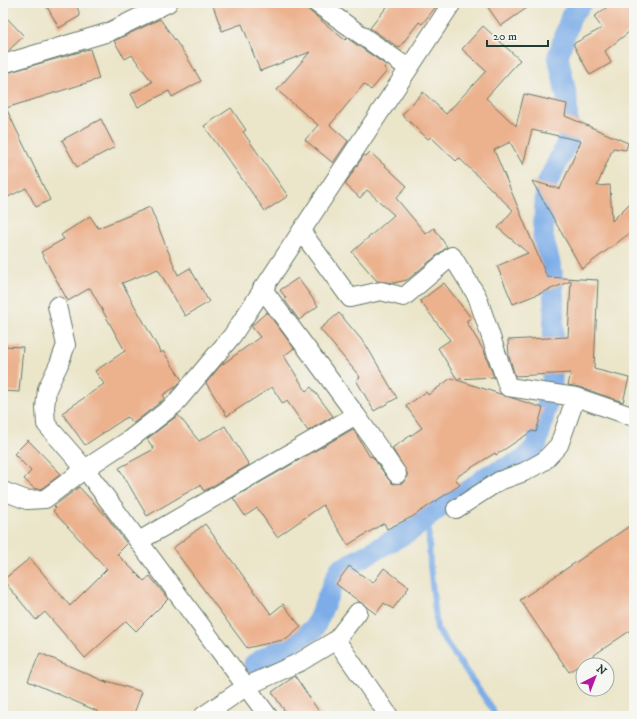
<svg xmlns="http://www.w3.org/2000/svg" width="637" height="719" font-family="'IM FELL DW Pica',serif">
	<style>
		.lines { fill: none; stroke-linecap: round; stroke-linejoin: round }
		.stream { stroke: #7dade8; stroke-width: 6 }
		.canal { stroke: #7dade8; stroke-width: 21 }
		.building { fill: #ecb18d }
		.street-casing { stroke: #667868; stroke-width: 20 }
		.street { stroke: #fff; stroke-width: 18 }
	</style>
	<rect width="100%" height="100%" fill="#f6f6f2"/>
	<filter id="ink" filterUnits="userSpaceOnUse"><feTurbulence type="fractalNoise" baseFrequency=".025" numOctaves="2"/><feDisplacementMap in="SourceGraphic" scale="8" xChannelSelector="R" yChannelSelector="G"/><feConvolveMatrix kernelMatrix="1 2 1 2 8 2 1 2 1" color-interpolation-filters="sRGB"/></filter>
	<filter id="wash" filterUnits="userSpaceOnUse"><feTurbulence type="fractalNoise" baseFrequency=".012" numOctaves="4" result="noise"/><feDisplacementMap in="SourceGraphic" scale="16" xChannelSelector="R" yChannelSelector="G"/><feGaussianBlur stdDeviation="0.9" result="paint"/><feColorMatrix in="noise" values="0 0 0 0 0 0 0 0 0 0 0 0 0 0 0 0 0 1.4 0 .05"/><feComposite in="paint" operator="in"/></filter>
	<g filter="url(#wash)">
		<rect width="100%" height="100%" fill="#ebe5c9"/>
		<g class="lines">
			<path class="stream" d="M428,519l2,46 7,64 56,81 1,6"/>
			<path class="canal" d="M254,664l60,-35 25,-59 76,-42 29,-24 27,-15 16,-13 37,-16 13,-16 15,-60 2,-78 -2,-35 -9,-35 3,-50 22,-46 -1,-42 -9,-42 13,-40 11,-13"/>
		</g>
		<g id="blocks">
			<path class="building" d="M45,3h31l4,13 -21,12z
				M212,3h88l45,37 2,-2 39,27 -2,3 3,3 -16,19 -7,-6 -34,41 18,16 -15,22 -28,-23 13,-15 -41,-35 33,-38 -50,19 -18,-47 -20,7z
				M390,3h49l-17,21 -3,-2 -20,26 -29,-20z
				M485,3h49l-33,23z
				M612,3h14l8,10v15l-29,23 6,12 -21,12 -17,-31 29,-16 -8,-11z
				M3,14l21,22 -16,15 -5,2z
				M160,19l27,38 14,24 -29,16 -3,-6 -31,16 -7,-13 21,-12 -20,-27 -7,4 -11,-18z
				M483,26l37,34 -34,38 30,28 8,-32 43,10 -2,12 63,27 -2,7 -13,-2 -16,38 13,-1 2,36 22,-22v31l-52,39 -50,-88 28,8 21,-48 -49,-11 -9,35 -13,-23 -16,8 53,127 51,3 -4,89 35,9 -6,24 -44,-15 -11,-2 3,-12 -56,3 -6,-20 -1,-16 60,-3 3,-56 -58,23 -16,-38 31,-13 -30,-25 15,-18 -54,-52 -3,3 -25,-24 -3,2 -26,-24 21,-23 23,22 40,-43 -24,-22z
				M90,49l9,30 -93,29 44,92 -14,7 -10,-19 -18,9 -5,-10v-113z
				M231,108l15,22 -3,2 45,64 -23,15 -61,-85z
				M101,119l14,28 -38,20 -15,-27z
				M370,152l37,34 -11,12 30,36 8,-6 13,19 -40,33 -13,3 -17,-2 -25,-29 42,-37 -27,-25 -7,8 -15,-14 19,-29 2,1z
				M150,207l28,68 12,-7 19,34 -24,14 -27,-47 -36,14 39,70 2,-2 19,29 -7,7 -12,8 2,3 -31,25 -7,-6 -42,28 -23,-32 42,-29 -9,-13 30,-20 -35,-63 -22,13 -27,-49 23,-13 -3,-4 29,-19 8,12z
				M298,278l20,28 -19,14 -15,-21 2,-1 -6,-8z
				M444,283l27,35 -5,3 18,30 10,26 -37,2 -19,-31 12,-8 -30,-39z
				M267,312l27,36 -10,8 22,35 5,-4 22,29 -25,15 -21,-30 -4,3 -11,-17 -45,29 -21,-33 14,-17 40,-29 -9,-11z
				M339,313l27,32 31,53 -23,13 -18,-31 4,-3 -40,-48z
				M3,346l20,1 -4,45 -16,-1z
				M451,378l92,30 -7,24 -4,-1 -36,24 -1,-2 -40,25 5,7 -48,32 -25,12 -3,-6 -36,22 -25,-40 -46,32 -20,-29 -12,8 -12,-18 120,-69 17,28 2,-1 17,24 4,4 10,-1 4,-5v-5l-15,-25 30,-20 -16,-22 20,-14 2,3z
				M178,415l21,26 26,-15 24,39 -45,26 -4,-6 -53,31 -28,-48 35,-19 -7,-10z
				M28,440l33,34 -20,15h-6l-11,-10 7,-8 -17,-17z
				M79,487l28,30 20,27 -10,10 27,27 6,-5 18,23 -32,32 -10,-10 -41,37 -40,-46 -9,8 -33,-40 27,-22 40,48 37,-37 -54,-58 3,-3 -2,-2z
				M634,523v105l-65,44 -49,-72z
				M205,524l66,90 12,-10 18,23 -14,12 -40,9 -74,-100z
				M349,566l24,17 11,-15 25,19 -16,22 -9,-6 -8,11 -40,-30z
				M40,653l68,30 -4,-3 38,12 -9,24h-38l2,-5 -69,-30z
				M295,676l27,40h-34l-16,-24z"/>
		</g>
	</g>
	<g filter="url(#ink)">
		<use href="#blocks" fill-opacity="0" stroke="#667868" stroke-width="1"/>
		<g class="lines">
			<g class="street-casing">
				<path id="street" d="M316,3l92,65
					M3,64l106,-32 59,-29
					M301,231l49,67 31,-7 23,6 48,-41 25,40 31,91 68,10 58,20
					M262,288l94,127 41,59
					M57,306l9,39 -7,19 -12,25 -2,19 1,16 39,45 183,247
					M3,491l24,9 18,-1 40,-30 44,-29 45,-35 58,-69 220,-333
					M456,509l43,-28 25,-9 20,-11 15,-16 17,-48
					M139,541l217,-126
					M336,640l53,76
					M203,716l44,-30 53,-24 36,-22 22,-28"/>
			</g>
			<use href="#street" class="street"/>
		</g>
	</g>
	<rect width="637" height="719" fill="none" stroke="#f6f6f2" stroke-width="16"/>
	<g transform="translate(595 677) rotate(42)"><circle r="19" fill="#f6f6f2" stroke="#a0aca6"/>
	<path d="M0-3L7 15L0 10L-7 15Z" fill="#b5179e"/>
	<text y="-6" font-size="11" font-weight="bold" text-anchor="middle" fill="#1f3d34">N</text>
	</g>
	<path d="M487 40v6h61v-6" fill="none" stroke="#1f3d34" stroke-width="2"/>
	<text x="493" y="40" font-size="12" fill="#1f3d34" stroke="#f6f6f2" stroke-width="3" paint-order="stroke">20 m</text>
</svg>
